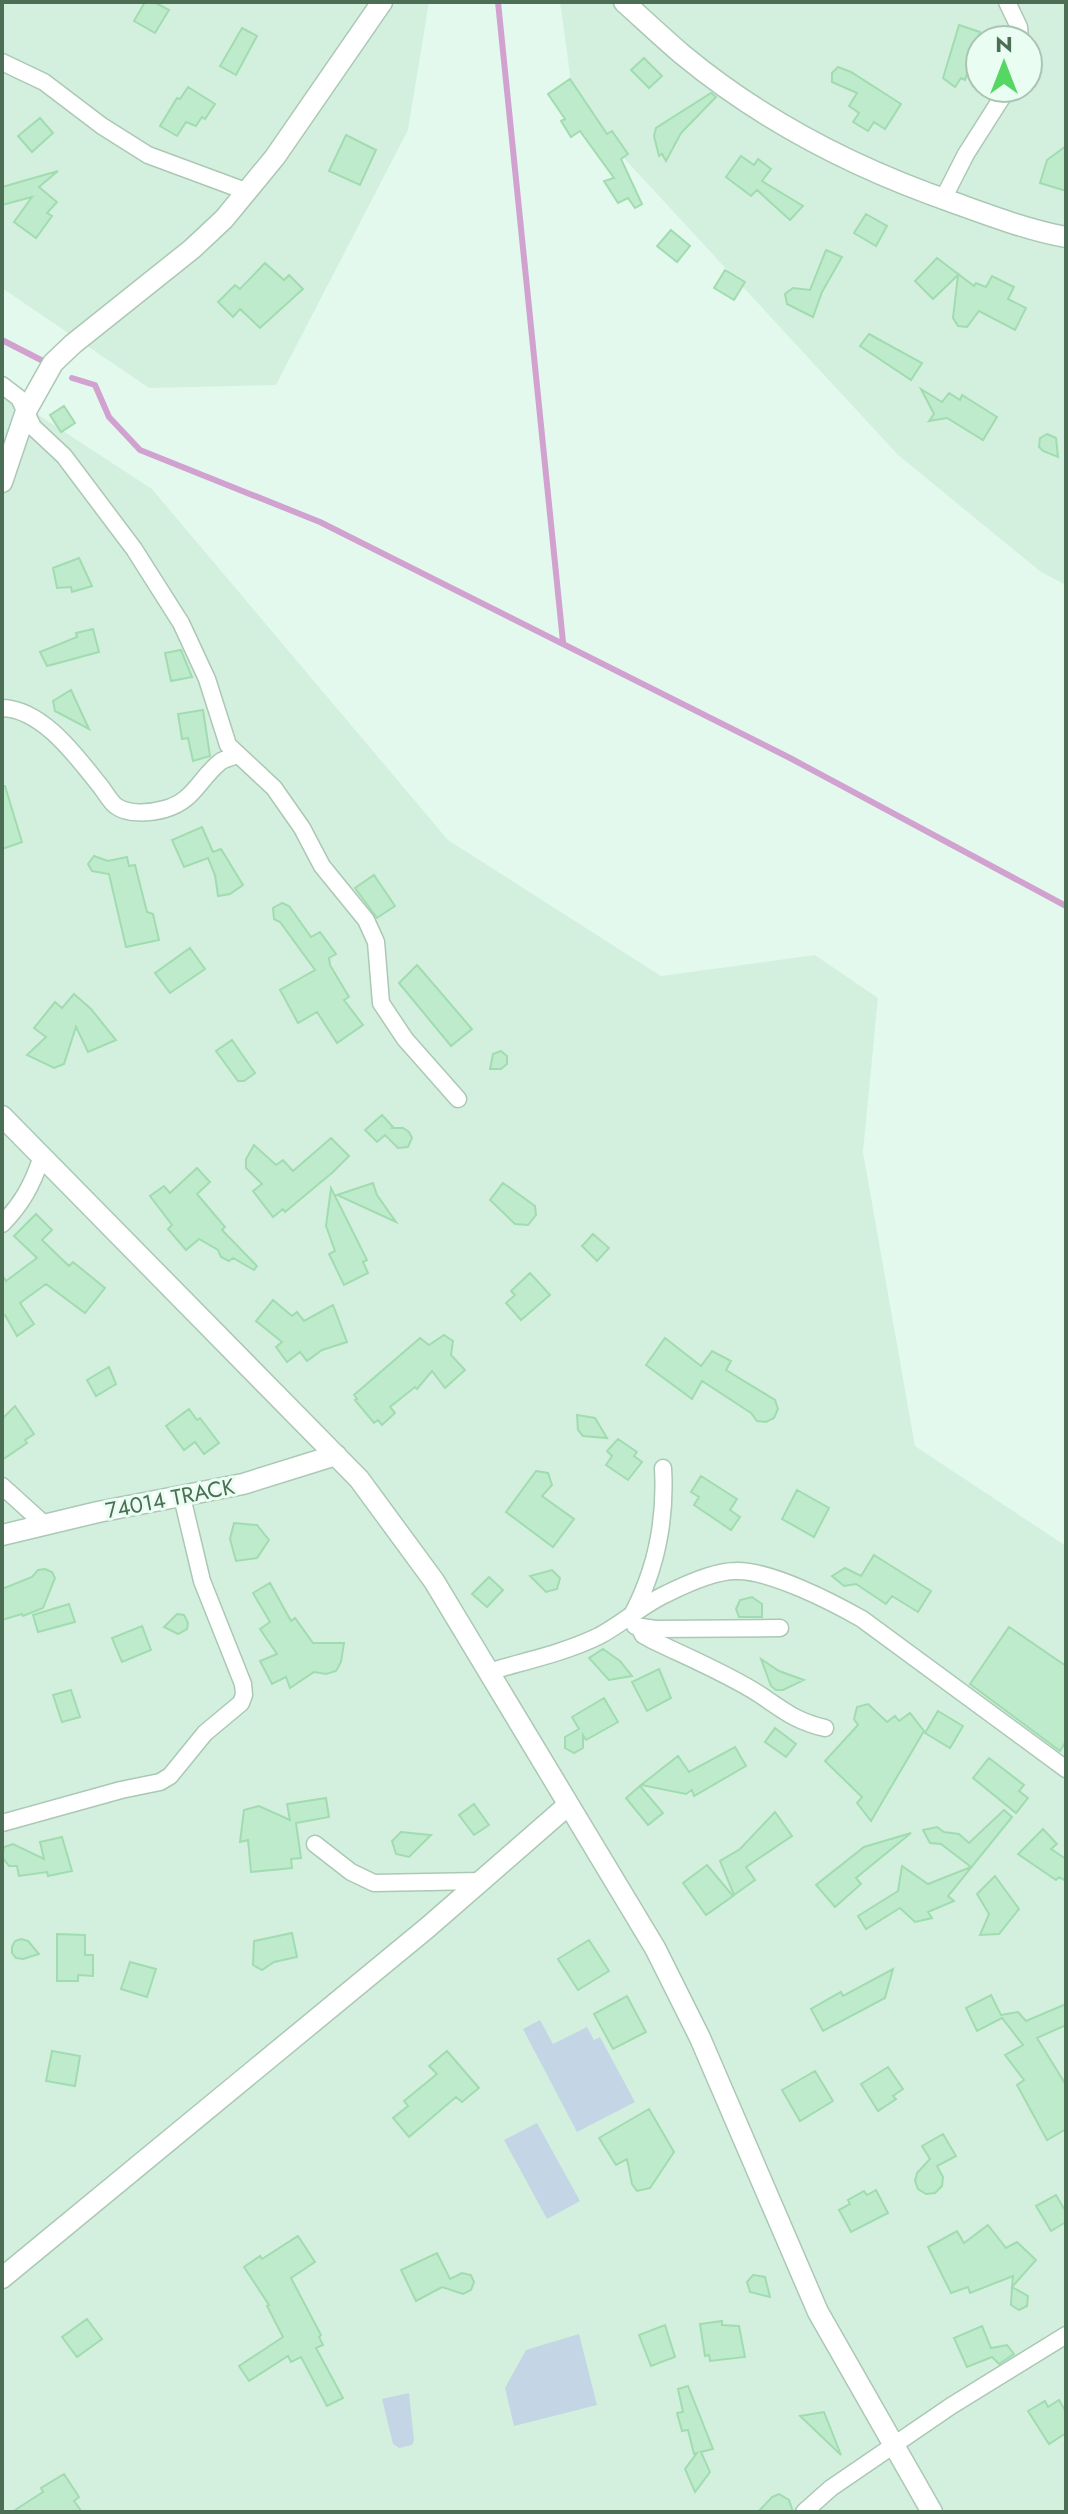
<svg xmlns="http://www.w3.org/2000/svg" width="1068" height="2514" font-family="Jost,sans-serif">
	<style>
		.residential { fill: #d3f0df; fill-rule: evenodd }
		.green { fill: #c4d5e5 }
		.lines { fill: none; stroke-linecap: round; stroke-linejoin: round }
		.stream { stroke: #d1a2cf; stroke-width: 6 }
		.building { fill: #beebcb; stroke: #a1dcb0; stroke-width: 2 }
		.minor-casing { stroke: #abc8b5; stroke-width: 19 }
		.tertiary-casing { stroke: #abc8b5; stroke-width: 23 }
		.minor { stroke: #fff; stroke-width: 16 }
		.tertiary { stroke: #fff; stroke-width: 20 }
		.labels { text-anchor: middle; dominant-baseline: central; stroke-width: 6; stroke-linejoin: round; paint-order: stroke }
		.street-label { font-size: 22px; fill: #4c6e54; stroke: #e9fdf3 }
	</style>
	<rect width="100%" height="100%" fill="#e4f9ee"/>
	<path class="residential" d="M2,2h427l-21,128 -132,255 -127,3 -147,-100z
		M560,2h506v583l-25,-13 -143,-117 -324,-351zM980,40h48v48h-48z
		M2,391l150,98 296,351 213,136 154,-21 63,43 -15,154 52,294 151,100v966h-1064z"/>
	<path class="green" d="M540,2020l13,24 34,-17 7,13 6,-3 35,65 -58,30 -54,-103z
		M537,2123l43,78 -33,18 -43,-79z
		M579,2334l18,71 -83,21 -9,-38 21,-38z
		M409,2393l5,48 -2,4 -13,3 -6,-4 -11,-45z"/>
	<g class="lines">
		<path class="stream" d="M498,2l65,640
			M2,340l41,21
			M72,378l23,7 14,32 31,33 180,72 470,236 276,148"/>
	</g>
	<path class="building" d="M145,2h9l15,8 -14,23 -21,-12z
		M959,25l21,7 -15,48 -4,-2 -6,9 -12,-9z
		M242,28l15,8 -21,39 -16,-9z
		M644,58l18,18 -13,12 -18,-18z
		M838,67l13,5 50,32 -16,25 -11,-7 -6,9 -15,-9 6,-9 -10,-7 8,-13 -25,-11v-9z
		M570,79l37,55 5,-3 16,23 -7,5 21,45 -7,4 -7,-10 -10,5 -14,-22 10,-3 -34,-47 -9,6 -10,-16 4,-2 -17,-25z
		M188,87l27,17 -10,15 -3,-2 -6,9 -10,-4 -9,14 -17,-10 17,-28 3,1z
		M711,93l5,4 -35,36 -15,28 -4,-7 -3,2 -5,-20 2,-8z
		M40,118l13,15 -21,19 -14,-16z
		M346,135l30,15 -16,35 -31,-14z
		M1066,146v45l-26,-8 7,-23z
		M741,156l13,9 4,-6 13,10 -9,12 41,25 -13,14 -33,-30 -6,6 -25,-19z
		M58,171l-19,16 18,15 -10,11 5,3 -16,22 -22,-16 18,-25 -30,8v-18z
		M866,214l21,12 -11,20 -22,-13z
		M671,230l19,16 -13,16 -20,-16z
		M826,250l16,7 -20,35 -9,25 -26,-13 -2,-10 8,-6 17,2z
		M937,258l37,28 2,-3 10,4 6,-11 22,11 -6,12 18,9 -11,22 -36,-19 -12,16 -9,-1 -5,-8 5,-43 -25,24 -18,-18z
		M265,263l19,17 5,-5 14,14 -43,39 -20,-19 -7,8 -15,-15 17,-17 5,4z
		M725,270l20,12 -11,18 -20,-12z
		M869,334l53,29 -11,17 -51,-34z
		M921,389l21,13 7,-9 11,7 2,-5 35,22 -14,23 -36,-22 -18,3 5,-7z
		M64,406l11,17 -14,9 -11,-17z
		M1047,434l9,4 2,19 -15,-6 -4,-4 1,-9z
		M79,558l13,28 -20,6 -1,-5 -14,1 -4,-20z
		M93,629l6,23 -52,14 -7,-14 37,-15 -1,-4z
		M181,650l11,27 -21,4 -6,-28z
		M71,690l18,39 -34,-18 -2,-10z
		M203,710l7,46 -17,5 -5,-23 -6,1 -4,-25z
		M2,786h3l17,56 -20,7z
		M202,827l11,25 8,-3 22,36 -13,9 -12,2 -3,-21 -7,-17 -24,9 -12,-27z
		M94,856l14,5 19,-4 2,9 6,-1 12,47 6,2 6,26 -33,7 -17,-73 -17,-3 -4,-7z
		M374,875l21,31 -18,12 -22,-30z
		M282,903l7,3 22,31 9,-5 16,22 -7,4 1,7 19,32 -5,3 19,25 -26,18 -20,-31 -19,11 -18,-33 35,-20 -35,-48 -6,-3 -1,-11z
		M190,948l15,21 -35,24 -15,-20z
		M417,965l55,64 -21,17 -52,-63z
		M74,994l17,15 25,31 -28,12 -12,-25 -12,37 -10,4 -27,-13 19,-18 -12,-9 21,-26 7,6z
		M232,1040l23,33 -11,8h-6l-22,-30z
		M501,1051l6,5v8l-6,5h-11l3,-15z
		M382,1115l11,12 -1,1h11l6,4 3,6 -4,9 -10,1 -13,-13 -8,7 -12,-12z
		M331,1138l18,18 -16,16 -48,40 -2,-3 -10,8 -20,-26 9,-7 -16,-16v-9l8,-14 22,20 7,-5 10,11z
		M197,1168l13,14 -13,12 28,33 -3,3 35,36 -3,4 -21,-12 -4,3 -8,-4 -3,-7 -19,-11 -13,11 -18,-21 4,-4 -22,-29 14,-10 6,7z
		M373,1183l4,12 19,27 -59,-27z
		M503,1183l32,23 1,9 -8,10 -13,-1 -25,-24z
		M331,1188l36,72 -4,2 5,11 -24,12 -15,-31 6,-3 -9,-25z
		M36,1214l16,16 -10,10 27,26 4,-4 32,26 -20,25 -39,-29 -26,19 14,21 -17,12 -12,-21 -3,2v-42l4,6 31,-23 -23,-22z
		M593,1234l16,14 -12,13 -15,-15z
		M530,1273l20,22 -29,25 -15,-17 9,-8 -4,-4z
		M273,1300l19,16 5,-4 7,9 29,-16 14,37 -25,8 -15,11 -7,-9 -13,10 -11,-15 6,-5 -26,-21z
		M444,1335l9,6 -2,14 14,15 -20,18 -13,-17 -15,18 -2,-2 -25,20 5,6 -13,12 -4,-5 -4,3 -19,-23 2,-1 -3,-4 66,-57 9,7z
		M665,1338l36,28 11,-15 19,10 -5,9 49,30 3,9 -4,9 -8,4 -9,-1 -6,-8 -49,-32 -10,18 -46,-34z
		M109,1367l7,17 -20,12 -9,-16z
		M15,1406l19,28 -9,6 2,3 -25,17v-41z
		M189,1409l8,11 3,-2 19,25 -15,11 -9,-12 -11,8 -18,-24z
		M577,1415l18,3 12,20 -24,-2 -5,-6z
		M618,1439l19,13 -3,4 8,6 -14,18 -22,-15 6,-9 -5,-5z
		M536,1471l12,2 4,12 -10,11 32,23 -21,28 -47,-35z
		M701,1476l36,23 -7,11 10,7 -9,13 -37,-25 5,-8 -8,-5z
		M797,1490l32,18 -15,29 -32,-18z
		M234,1523l23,2 12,15 -12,18 -21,3 -6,-22z
		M874,1555l57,36 -13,21 -26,-16 -6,8 -30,-20 -12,2 -12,-10 13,-8 16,8z
		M45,1569l7,3 3,6 -12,30 -20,8 -1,-2 -20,6v-31l30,-12 6,-7z
		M552,1570l8,8 -3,11 -11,3 -16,-16z
		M489,1577l14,13 -16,17 -15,-13z
		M270,1583l21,38 4,-3 18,25h31l-3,19 -5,9 -10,3 -12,-2 -24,16 -4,-11 -14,7 -12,-23 17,-7 -17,-25 10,-7 -17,-29z
		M752,1597l10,7v13h-23l-3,-8 4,-9z
		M69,1604l6,18 -37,10 -5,-17z
		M177,1614l7,1 4,8 -1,6 -9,5 -14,-7z
		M142,1626l9,24 -29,12 -10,-24z
		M1009,1627l57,39v75l-6,10 -90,-67z
		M603,1649l17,12 12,15 -23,4 -20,-22z
		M761,1659l18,12 25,9 -21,10h-7l-5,-4z
		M659,1669l12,29 -24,13 -15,-29z
		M71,1690l9,27 -18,5 -9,-27z
		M604,1698l14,24 -32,18 -3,-5v13l-9,5 -9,-5v-11l14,-8 -7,-12z
		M868,1704l19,18 8,-6 4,5 11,-8 14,18 -53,90 -14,-18 5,-6 -37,-36 33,-36 -4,-6 3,-12z
		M938,1711l25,15 -13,22 -25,-15z
		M775,1728l21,16 -10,13 -21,-15z
		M735,1747l11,19 -52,30 -2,-6 -6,4 -45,-9 37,-29 11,16z
		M989,1758l35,27 -5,6 9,7 -12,15 -43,-35z
		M640,1786l23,27 -15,12 -22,-27z
		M326,1798l3,19 -33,6 5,35 -10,1 1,9 -41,4 -3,-32 -8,2 4,-32 15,-4 31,14 -3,-16z
		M474,1804l15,21 -15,10 -15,-20z
		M1004,1810l8,7 -64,79 6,5 -26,11 4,6 -17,4 -15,-14 -34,21 -8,-13 40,-25 4,-25 26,18 43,-17 -30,-23 -11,-1 -7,-13 14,-3 7,5 15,2 10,9z
		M775,1812l17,24 -46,31 9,13 -21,15 -14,-34 20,-12z
		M1043,1829l14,15 -6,5 15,10v22l-7,-4 -3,3 -38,-26z
		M401,1832l30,3 -22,22 -13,-3 -4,-13z
		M911,1833l-55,45 5,6 -26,23 -19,-22 48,-38z
		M62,1837l10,34 -24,5 -1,-4 -28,4 -2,-10h-8l-7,-9 2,-10 9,-3 31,15 -4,-17z
		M707,1865l26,31 -27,19 -23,-32z
		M995,1876l24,33 -20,25 -19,1 9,-21 -12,-20z
		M292,1933l5,24 -23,5 -12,8 -9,-5 1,-24z
		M57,1934l28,1v20h8v21l-15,-1v6h-21z
		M21,1939l7,2 11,13 -16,5 -7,-1 -4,-5v-6l3,-6z
		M589,1940l20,31 -31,19 -20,-31z
		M130,1962l26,7 -9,28 -26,-8z
		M893,1969l-8,29 -62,33 -12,-22 30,-17 2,4z
		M991,1995l10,20 17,-3 8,9 40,-17v21l-29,13 29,47v44l-19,11 -30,-55 7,-5 -19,-25 18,-10 -21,-27 -25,13 -11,-23z
		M627,1996l19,36 -33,17 -19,-35z
		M52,2051l28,5 -5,30 -29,-5z
		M447,2051l32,37 -17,14 -6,-5 -47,40 -16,-19 15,-12 -4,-5 33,-27 -8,-8z
		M888,2067l15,22 -10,7 3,3 -18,12 -17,-27z
		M815,2071l18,30 -33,20 -18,-31z
		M649,2109l25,43 -24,36 -13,3 -5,-7 -5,-25 -11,6 -17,-27z
		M943,2134l13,22 -19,10 6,11 -1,9 -7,7 -9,1 -8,-5 -3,-8 2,-8 13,-14 -8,-13z
		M876,2190l12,23 -37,19 -12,-22 11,-6 -2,-4 16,-9 3,4z
		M1056,2195l10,17v10l-15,9 -15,-25z
		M988,2225l18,23 11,-6 19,18 -24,27 1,-11 -43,17 -2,-6 -17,6 -23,-46 29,-16 7,12z
		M298,2236l17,26 -24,16 30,57 -2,2 4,8 -7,3 27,50 -16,8 -26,-49 -10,5 -3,-6 -39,25 -10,-15 44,-29 -16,-31 2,-1 -25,-38 16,-11 2,3z
		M437,2253l13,26 12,-6 9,2 3,7 -3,8 -8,4 -21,-7 -26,14 -15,-31z
		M753,2275l12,2 5,20 -20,-5 -3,-10z
		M1012,2287l16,9 -1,10 -8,4 -8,-5z
		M87,2319l15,20 -25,18 -15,-20z
		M722,2321v4l17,1 6,31 -35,4 -1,-6 -4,1 -5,-32z
		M665,2325l10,32 -24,9 -12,-31z
		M982,2326l9,22 16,-3 7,9 -15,10 -7,-7 -25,10 -13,-29z
		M688,2386l25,63 -12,3 9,20 -15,20 -10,-23 12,-16 -3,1 -6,-24 -6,1 -5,-18 6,-1 -5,-23z
		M1059,2400l7,12v21l-17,11 -21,-33 17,-10 3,6z
		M824,2412l17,43 -41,-39z
		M64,2474l15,23 -5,4 8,11h-70l31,-20 -2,-4z
		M779,2494l10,6 4,12h-35l14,-15z"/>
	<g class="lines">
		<g class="minor-casing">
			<path id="minor" d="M1007,2l12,25 1,13
				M2,62l42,20 58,44 46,29 100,37
				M943,199l23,-45 42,-66
				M2,385l17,13 14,29 31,29 70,93 47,74 26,56 21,66 46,43 28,40 20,38 44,54 10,22 5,61 24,36 53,60
				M2,708c39,1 72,45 95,74 6,6 12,19 19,24 12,9 35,7 49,3 29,-8 34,-30 55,-47 4,-3 12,-5 17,-7
				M2,1224c20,-20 30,-39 39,-65
				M2,1486l42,38
				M633,1613c24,-46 33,-93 30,-145
				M635,1626l20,3 125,-1
				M639,1627l4,8 9,5c35,17 74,33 107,54 24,16 36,27 66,34
				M488,1672c37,-11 76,-19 111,-36 23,-12 43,-31 67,-42 20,-10 48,-23 70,-23 34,-1 96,31 126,48l204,150
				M2,1823l119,-33 39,-8 10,-6 35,-43 36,-30 3,-8 -1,-11 -41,-103 -20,-84
				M315,1844l36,28 23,11 107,-2
				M804,2512l27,-24 120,-82 115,-71"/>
		</g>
		<g class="tertiary-casing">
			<path id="tertiary" d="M624,2c20,18 39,36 59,53 81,67 173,114 272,148 36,13 73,27 111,34
				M2,482l24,-71 27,-48 20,-19 119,-95 32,-30 51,-62 107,-155
				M2,1116l357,363 75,102 221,367 45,90 118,274 114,200
				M2,1535l96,-23 145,-28 93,-29
				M2,2278l425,-350 140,-122"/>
		</g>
		<use href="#minor" class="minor"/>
		<use href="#tertiary" class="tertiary"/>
	</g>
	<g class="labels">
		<g class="street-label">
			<text transform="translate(170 1498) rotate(-11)">74014 TRACK</text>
		</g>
	</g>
	<rect width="1068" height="2514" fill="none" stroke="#4c6e54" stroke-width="8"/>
	<g transform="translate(1004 64)"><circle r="38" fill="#e9fdf3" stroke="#aac4b3" stroke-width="2"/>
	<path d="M0-6L14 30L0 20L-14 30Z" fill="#56d663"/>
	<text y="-12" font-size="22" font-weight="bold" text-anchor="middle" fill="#4c6e54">N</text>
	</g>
</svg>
